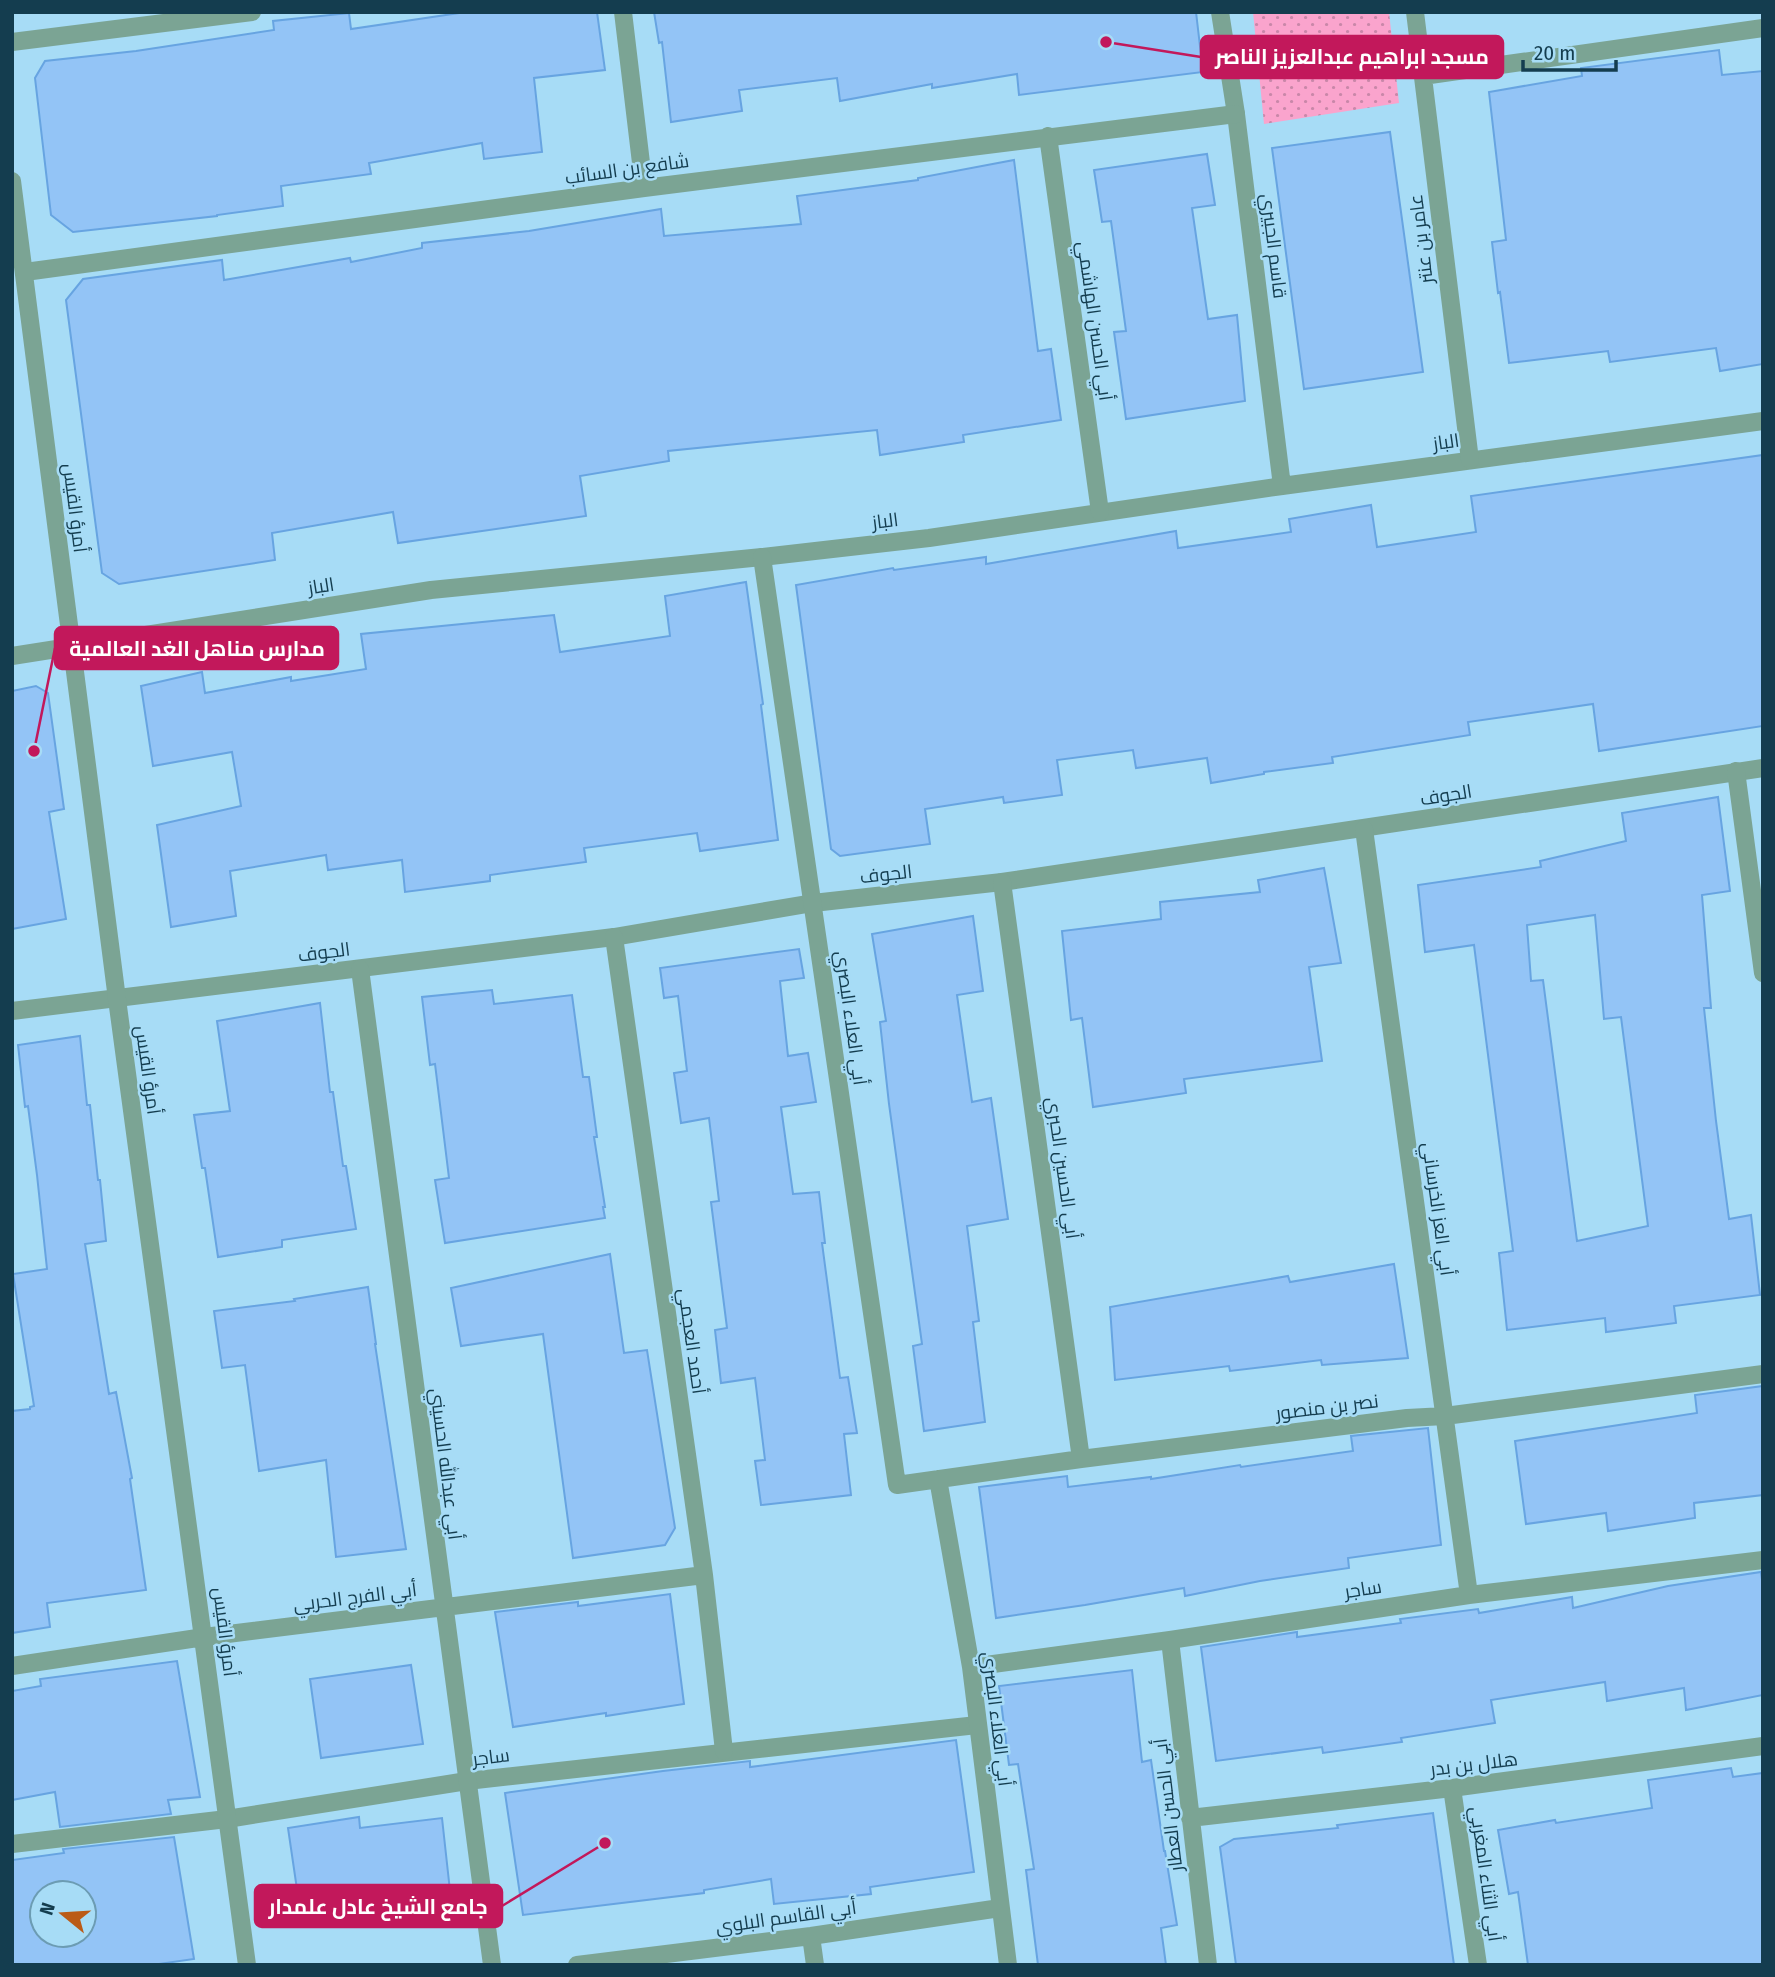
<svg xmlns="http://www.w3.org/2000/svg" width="1775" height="1977" font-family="'Fira Sans Condensed',Cairo,sans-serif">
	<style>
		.garden { fill: url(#garden-dots) }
		.building { fill: #93c4f6; stroke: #67a4e1; stroke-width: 2; fill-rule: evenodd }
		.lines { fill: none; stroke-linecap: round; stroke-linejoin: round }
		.lane { stroke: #7ba494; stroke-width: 18 }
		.street { stroke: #7ba494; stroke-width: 18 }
		.labels { text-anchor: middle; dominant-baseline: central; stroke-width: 5; stroke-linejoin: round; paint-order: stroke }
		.street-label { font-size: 19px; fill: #143d4f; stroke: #a7dcf6 }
		.leader { fill: none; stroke: #c2185b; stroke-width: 2.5 }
		.callout-dot { fill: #c2185b; stroke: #a7dcf6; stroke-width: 2.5 }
		.callout { fill: #c2185b; stroke: #c2185b; stroke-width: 2.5 }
		.callout-label { font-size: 21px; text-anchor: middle; font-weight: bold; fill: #fff }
	</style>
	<defs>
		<pattern id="garden-dots" width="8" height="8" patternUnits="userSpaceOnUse" patternTransform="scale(1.75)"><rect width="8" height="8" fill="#faa4cd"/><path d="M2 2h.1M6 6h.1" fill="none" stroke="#c987a9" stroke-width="1.8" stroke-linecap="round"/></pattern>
	</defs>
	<rect width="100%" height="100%" fill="#a7dcf6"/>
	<path class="garden" d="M1253,12h136l10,91 -135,21z"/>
	<path class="building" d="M466,12h131l8,58 -71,8 8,74 -58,7 -2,-16 -113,20 2,11 -90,12 2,20 -66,9v1l-144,16 -22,-17 -16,-137 10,-17 91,-10 138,-21 -1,-9 76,-8 2,16z
		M654,12h542l7,60 -184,23 -2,-21 -85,14v-4l-92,17 -3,-23 -98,12 3,21 -71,11 -9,-80 -3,1z
		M1719,50l3,25 41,-4v293l-43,7 -4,-23 -106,14 -2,-11 -99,12 -9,-71 -2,1 -6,-51 14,-2 -17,-148 93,-16 -1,-8z
		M1390,132l33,240 -119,17 -32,-241z
		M1207,154l8,51 -23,3 16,111 29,-4 8,86 -119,18 -12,-87 12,-1 -15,-110 -9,1 -8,-52z
		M1014,160l24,191 13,-2 10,71 -98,15 1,7 -84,13 -3,-25 -209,21 1,10 -89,15 6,40 -188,27 -5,-31 -121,21 3,27 -156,24 -17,-11 -36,-273 17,-21 139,-19 2,20 126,-22 1,4 71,-14v-5l107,-12 132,-22 3,27 137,-12 -4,-28 121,-16v-2z
		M1763,455v271l-164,25 -6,-47 -125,18 2,13 -138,22 1,6 -69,9v2l-53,9 -4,-25 -71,10 -3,-18 -76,10 5,35 -58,8 -1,-6 -78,12 5,35 -90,12 -9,-7 -35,-264 97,-17 1,2 92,-13v7l190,-33 2,17 113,-16 -2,-13 82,-14 6,42 99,-15 -5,-36z
		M746,582l17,122 -2,1 17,135 -78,11 -3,-18 -113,15 2,14 -96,13v6l-85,11 -3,-32 -74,10 -2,-15 -96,16 6,45 -65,11 -14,-102 84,-19 -9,-54 -79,14 -12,-80 61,-14 3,21 86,-16v4l75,-12 -5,-35 193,-19 6,37 110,-16 -5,-40z
		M36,686l12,7 16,116 -15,3 17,107 -54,10v-238z
		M1718,797l12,94 -28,4 9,113h-7l12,113 13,98 22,-4 9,80 -86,11 2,17 -70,9 -1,-14 -98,12 -8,-77 14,-2 -39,-306 -49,7 -7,-67 123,-18 -1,-6 86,-20 -4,-28zM1595,915l9,104 17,-2 27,209 -71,15 -34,-261 -12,1 -4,-56z
		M1324,868l17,95 -32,4 13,94 -138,18 2,14 -93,14 -11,-89 -11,2 -9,-89 99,-12 -1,-17 100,-10 -2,-12z
		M973,916l10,75 -26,4 15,107 19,-4 17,121 -41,7 12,95 -6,1 12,100 -61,9 -11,-85 9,-2 -33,-240 -9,-82 6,-1 -14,-87z
		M799,949l5,29 -24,3 8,75 20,-3 8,49 -35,5 12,87 26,-2 6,51h-3l18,135 8,-1 9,56 -13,1 7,61 -90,10 -6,-44 10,-1 -10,-82 -34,5 -6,-53 12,-2 -16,-126 8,-1 -10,-83 -28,5 -7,-50 13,-2 -9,-75 -14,2 -4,-30z
		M492,990l2,14 78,-9 11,82h6l8,60h-3l11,70h-2l2,11 -160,25 -10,-63 14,-2 -14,-114 -5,1 -8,-68z
		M320,1003l10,89h3l10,74h3l10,63 -74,11v7l-64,10 -13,-89h-3l-8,-53 36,-4 -13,-90z
		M80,1036l7,69h3l8,75h2l6,61 -21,3 24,150 7,-2 16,86 -2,1 16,111 -99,13 3,24 -38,6v-222l18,-2v-2l4,-1 -21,-132 34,-5 -10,-94 -9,-69 -3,1 -7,-62z
		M610,1254l14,99 23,-3 28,178 -10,17 -92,13 -30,-224 -82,12 -10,-58z
		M1394,1264l14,94 -86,7 -1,-5 -91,11 -1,-5 -114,14 -5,-73 178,-31 2,6z
		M368,1287l8,57h-1l31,205 -70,8 -10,-97 -67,11 -14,-106 -23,3 -8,-57 81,-10 -1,-2z
		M1763,1386v109l-69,8 1,15 -87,13 -2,-18 -80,11 -11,-83 182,-28 -2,-18z
		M1428,1428l13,117 -93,13 1,10 -89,13 -75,15 -1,-8 -99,17 -89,13 -17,-131 88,-11 1,11 83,-10v2l89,-14 1,2 112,-16 -2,-15z
		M1761,1572l2,15v108l-77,15 -2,-22 -77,13 -2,-19 -114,18 4,23 -94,15 1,4 -79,11 -1,-6 -106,14 -15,-114 96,-15v5l104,-14 -1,-4 78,-10 1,4 93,-16 1,11 95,-22z
		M670,1594l14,110 -78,12v-3l-93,14 -18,-115 83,-10v4z
		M177,1661l23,136 -32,3 3,14 -111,13 -5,-35 -43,8v-109l29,-5 -1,-7z
		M411,1665l12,79 -102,14 -11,-79z
		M1132,1670l10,92 9,-2 13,91h1l12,74 -16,3 5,37h-128l-12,-95 8,-1 -16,-105 -9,1 -10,-79z
		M956,1740l18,132 -104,15 1,7 -97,10 -3,-25 -67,11v3l-181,22 -18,-122 158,-22 87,-10v6z
		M1731,1768l2,9 30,-4v192h-235l-10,-73 -9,2 -11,-64 57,-10 1,3 96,-15 -4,-28z
		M1433,1813l21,152h-218l-16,-118 14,-8 104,-11 -1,-3z
		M359,1817l1,11 82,-10 8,73 -66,9 -2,-13 -83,16 -11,-75z
		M174,1837l20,122 -42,6h-140v-105l52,-7 -1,-4zM42,1893h42v42h-42z"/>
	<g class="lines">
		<path class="lane" d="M1220,12l16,102 46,372
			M12,656l419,-66 331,-33 167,-19 353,-52 481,-65
			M12,1011l602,-74 199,-34 189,-21 761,-114
			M12,1844l215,-25 240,-38 510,-56"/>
		<path class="street" d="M623,12l21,176
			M1415,12l55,448
			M12,42l240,-30
			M1423,76l340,-48
			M1048,136l52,376
			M12,181l105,818 130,966
			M25,272l619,-84 592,-74
			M762,557l135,928 184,-26 326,-41 38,-2 318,-42
			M1736,771l27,202
			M1364,829l105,766
			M1002,882l79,577
			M614,937l90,638 20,176
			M360,969l132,996
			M938,1479l33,188 37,298
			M1170,1640l38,325
			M12,1666l192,-29 500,-62
			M971,1667l199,-27 299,-45 294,-35
			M1452,1788l26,177
			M1190,1818l262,-30 311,-42
			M811,1936l4,29
			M577,1965l234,-29 189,-28"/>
	</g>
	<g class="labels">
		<g class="street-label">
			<text transform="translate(627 169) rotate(-8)">شافع بن السائب</text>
			<text transform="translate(1421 239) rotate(-97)">عامر بن عنتر</text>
			<text transform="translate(1274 246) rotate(83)">قاسم الجبيري</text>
			<text transform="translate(1095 321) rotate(82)">أبي الحسن الهاشمي</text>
			<text transform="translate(1446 442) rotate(-8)">الباز</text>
			<text transform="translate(75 508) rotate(83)">أمرؤ القيس</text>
			<text transform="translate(885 521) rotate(-7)">الباز</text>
			<text transform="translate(321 586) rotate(-9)">الباز</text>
			<text transform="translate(1446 795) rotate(-9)">الجوف</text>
			<text transform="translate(886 874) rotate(-6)">الجوف</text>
			<text transform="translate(324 952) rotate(-7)">الجوف</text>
			<text transform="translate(851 1018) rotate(82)">أبي العلاء البصري</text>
			<text transform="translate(148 1070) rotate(82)">أمرؤ القيس</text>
			<text transform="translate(1063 1168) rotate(82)">أبي الحسين الحبري</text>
			<text transform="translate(1438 1209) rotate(82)">أبي العز الخرساني</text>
			<text transform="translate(692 1341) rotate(82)">أحمد العجمي</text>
			<text transform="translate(1327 1407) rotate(-7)">نصر بن منصور</text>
			<text transform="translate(446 1464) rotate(83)">أبي عبدالله الحسيني</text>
			<text transform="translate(1363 1589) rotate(-9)">ساجر</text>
			<text transform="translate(355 1597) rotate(-7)">أبي الفرج الحربي</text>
			<text transform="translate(225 1632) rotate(83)">أمرؤ القيس</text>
			<text transform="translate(997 1719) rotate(83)">أبي العلاء البصري</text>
			<text transform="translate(491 1757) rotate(-7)">ساجر</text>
			<text transform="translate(1474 1764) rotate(-7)">هلال بن بدر</text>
			<text transform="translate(1168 1805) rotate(-97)">أبي الحسن العطار</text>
			<text transform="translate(1486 1874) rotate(82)">أبي الثناء المغربي</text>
			<text transform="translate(786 1917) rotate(-8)">أبي القاسم البلوي</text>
		</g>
	</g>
	<path class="leader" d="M1106 42L1201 57M34 751L55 648M605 1843L502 1906"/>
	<g class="callout-dot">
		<circle cx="1106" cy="42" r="7"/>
		<circle cx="34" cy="751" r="7"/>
		<circle cx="605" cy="1843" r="7"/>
	</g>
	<g class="callout">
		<rect x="1201" y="36" width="302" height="42" rx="7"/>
		<rect x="55" y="627" width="283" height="42" rx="7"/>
		<rect x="255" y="1885" width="247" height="42" rx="7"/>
	</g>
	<g class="callout-label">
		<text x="1352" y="64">مسجد ابراهيم عبدالعزيز الناصر</text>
		<text x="197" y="656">مدارس مناهل الغد العالمية</text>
		<text x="378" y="1914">جامع الشيخ عادل علمدار</text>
	</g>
	<rect width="1775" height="1977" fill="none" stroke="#143d4f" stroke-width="28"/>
	<g transform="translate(63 1914) rotate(288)"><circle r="33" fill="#a7dcf6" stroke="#6c9cb3" stroke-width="2"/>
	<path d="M0-5L12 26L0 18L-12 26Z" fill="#bb5b17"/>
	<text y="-10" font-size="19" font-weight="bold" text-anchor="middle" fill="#143d4f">N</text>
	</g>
	<path d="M1523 60v10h93v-10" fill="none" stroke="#143d4f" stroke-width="3.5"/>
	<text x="1534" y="60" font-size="21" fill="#143d4f" stroke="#a7dcf6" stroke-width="5" paint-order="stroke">20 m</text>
</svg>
